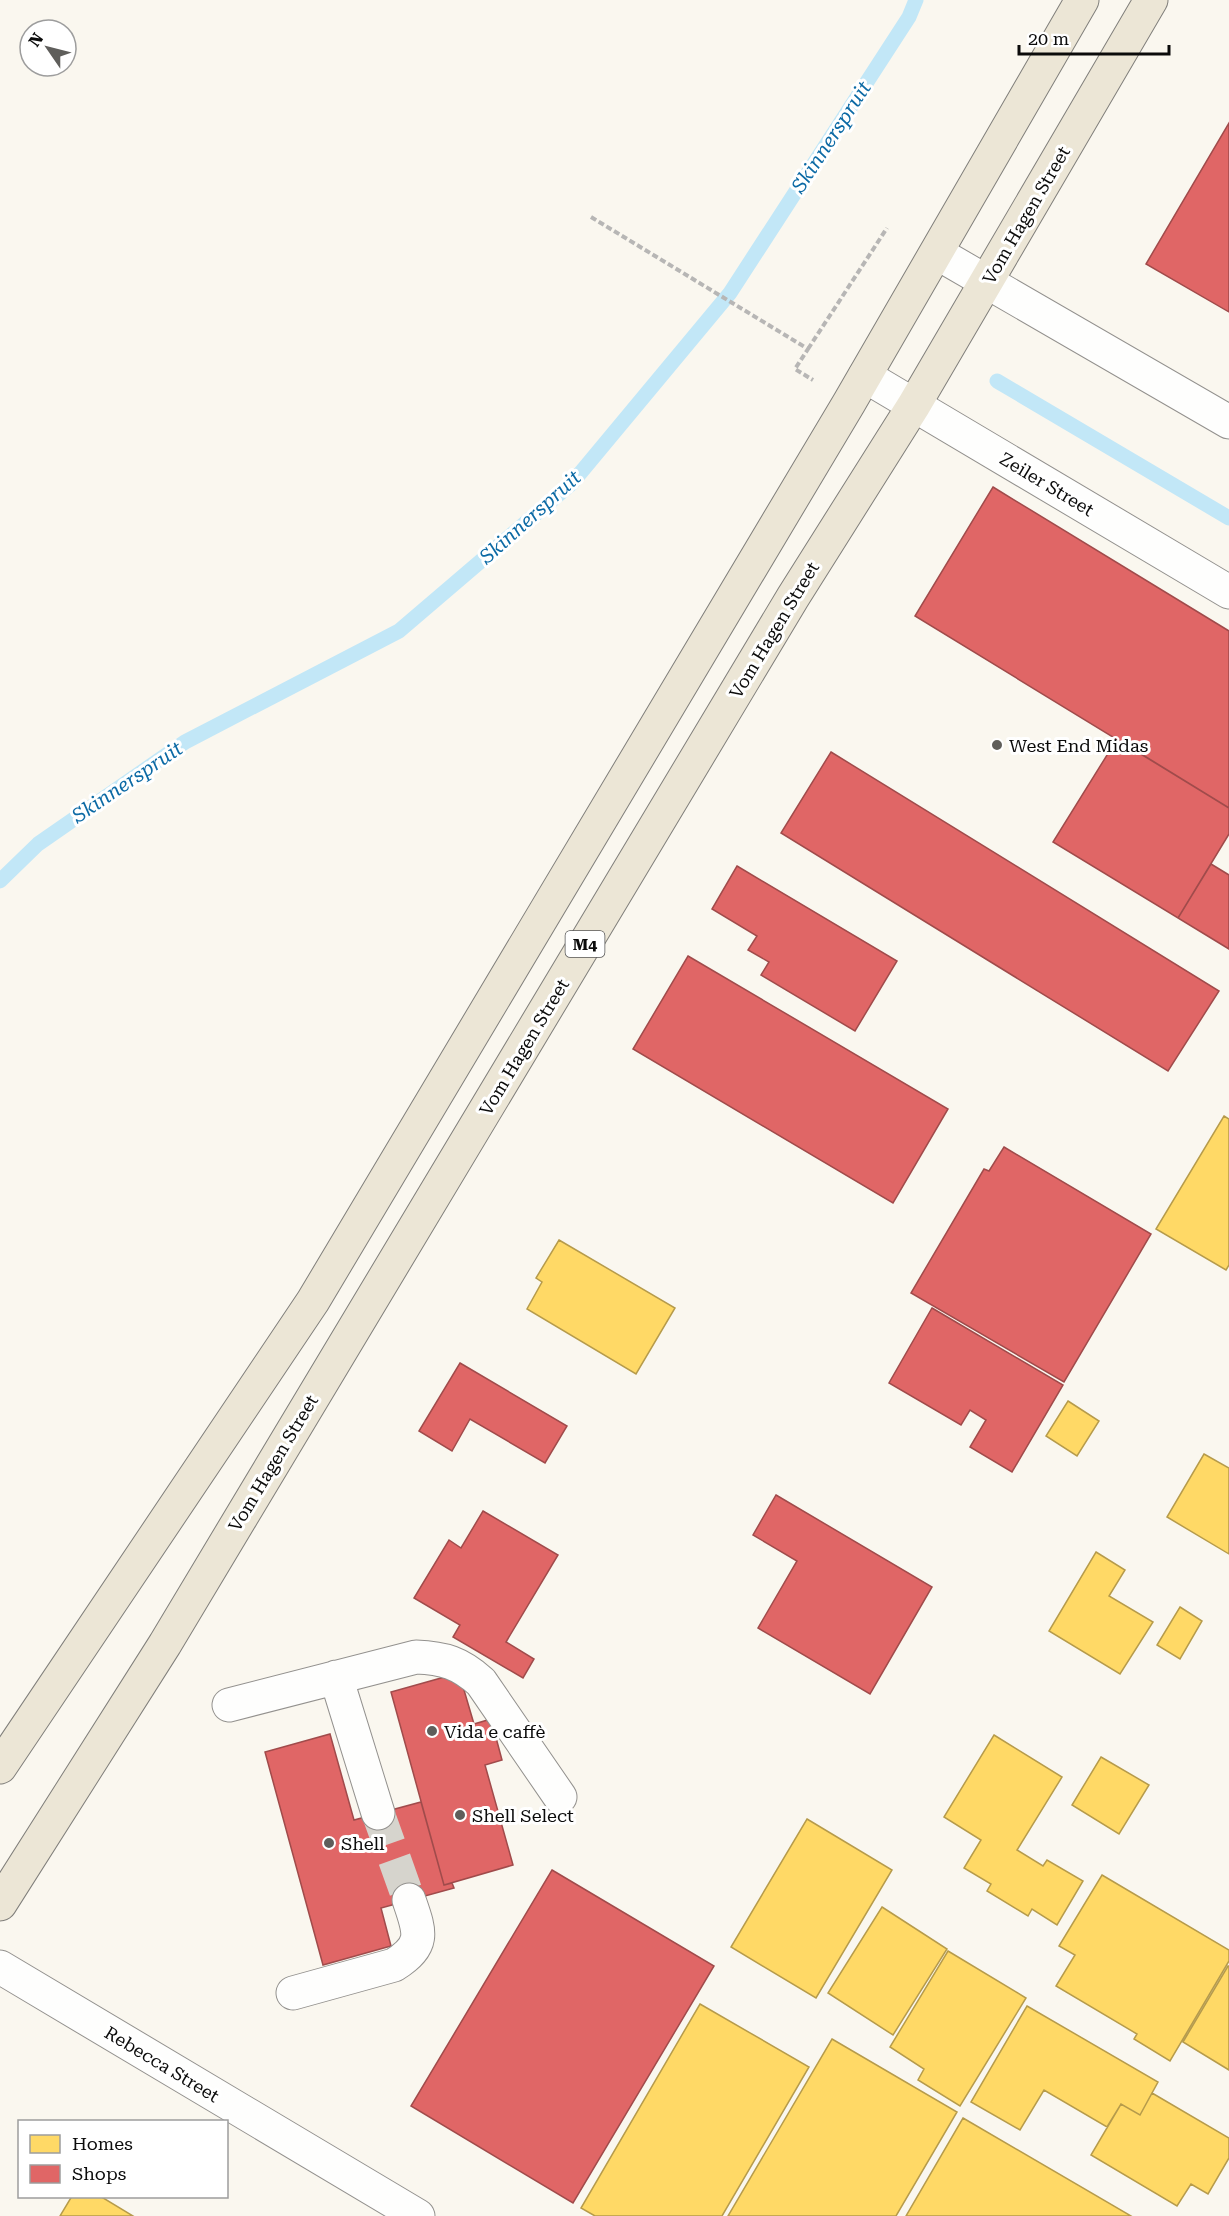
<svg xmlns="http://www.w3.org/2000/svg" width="1229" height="2216" font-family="'Roboto Serif',serif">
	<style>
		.homes { fill: #ffd966; stroke: #b69b4b; stroke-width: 1.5 }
		.shops { fill: #e06666; stroke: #a04b4b; stroke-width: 1.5 }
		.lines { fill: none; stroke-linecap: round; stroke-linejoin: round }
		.stream { stroke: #c2e7f7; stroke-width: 15 }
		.minor-tunnel { stroke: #d6d4cd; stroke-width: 33; stroke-dasharray: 33 16; stroke-linecap: butt }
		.minor-casing { stroke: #93918e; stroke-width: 35 }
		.major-casing { stroke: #807f7b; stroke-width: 35 }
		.path { stroke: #b7b6b5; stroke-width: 4; stroke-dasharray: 6 3; stroke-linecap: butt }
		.minor { stroke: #fefefd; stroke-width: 33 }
		.major { stroke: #ece6d6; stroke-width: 33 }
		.poi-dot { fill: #5f5e5b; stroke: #fff; stroke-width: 2 }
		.labels { text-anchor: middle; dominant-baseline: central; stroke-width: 6; stroke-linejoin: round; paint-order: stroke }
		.shield { fill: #fff; stroke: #545454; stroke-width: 1.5 }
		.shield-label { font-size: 16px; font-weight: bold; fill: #0b0b0b }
		.street-label { font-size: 18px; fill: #0b0b0b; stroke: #fff }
		.poi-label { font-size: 18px; fill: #0b0b0b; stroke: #fff; text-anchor: start }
		.water-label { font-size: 20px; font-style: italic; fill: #0c6aa5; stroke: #fff }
	</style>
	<rect width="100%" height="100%" fill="#faf7ef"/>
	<path class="homes" d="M1224,1116l5,3v146l-3,5 -70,-41z
		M559,1240l116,68 -39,66 -109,-65 15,-27 -6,-4z
		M1068,1401l31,20 -22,35 -31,-20z
		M1204,1454l25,14v86l-62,-37z
		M1096,1552l29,18 -16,26 44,26 -33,52 -71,-43z
		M1180,1607l22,14 -22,38 -23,-14z
		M994,1735l68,42 -45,73 26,16 4,-6 36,21 -26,44 -25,-16 -4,7 -41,-25 4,-7 -27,-16 17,-28 -37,-23z
		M1101,1757l48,28 -30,49 -47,-29z
		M807,1819l85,51 -76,128 -85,-51z
		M1102,1875l127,75v11l-59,100 -36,-22 3,-5 -81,-48 19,-31 -16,-9z
		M882,1907l65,42 -54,86 -65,-42z
		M948,1951l78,47 -66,108 -42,-26 6,-11 -34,-22z
		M1228,1966h1v104l-46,-28z
		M700,2004l109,63 -87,149h-127l-14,-8z
		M1027,2006l131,76 -18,33 -19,-11 -14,23 -63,-37 -24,40 -49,-28z
		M832,2039l125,73 -61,104h-168z
		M1152,2093l77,45v20l-21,36 -17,-10 -14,22 -86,-51 30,-51 19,11z
		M963,2118l168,98h-225z
		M72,2196h28l33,20h-73z"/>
	<path class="shops" d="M1229,123v189l-83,-48z
		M993,487l236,144v177l-314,-192z
		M1117,739l112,69v26l-51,84 -125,-76z
		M831,752l388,239 -51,80 -387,-238z
		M1211,864l18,11v74l-51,-31z
		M737,866l160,95 -42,70 -94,-56 8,-13 -21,-12 9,-14 -45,-27z
		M688,956l260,153 -55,94 -260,-154z
		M1004,1147l147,87 -87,148 -153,-89 73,-124 5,2z
		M932,1308l131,77 -51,87 -42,-25 16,-27 -16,-10 -9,15 -72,-42z
		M460,1363l107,63 -22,37 -75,-44 -18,32 -33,-20z
		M776,1495l156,92 -62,107 -112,-66 39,-67 -44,-26z
		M483,1511l75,44 -52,87 28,17 -11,19 -70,-41 7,-12 -46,-27 35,-58 12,8z
		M459,1673l15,51 17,-5 11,41 -17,5 28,100 -69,20 -53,-193z
		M330,1734l24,86 67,-18 23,83 8,-2 2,5 -73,20 10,38 -68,19 -58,-213z
		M552,1870l162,96 -141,237 -162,-97z"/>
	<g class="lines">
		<path class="stream" d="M997,381l232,137
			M0,881l38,-37 147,-102 214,-111 173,-148 158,-190 179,-276 7,-17"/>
		<path class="minor-tunnel" d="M378,1813l31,87"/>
		<g class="minor-casing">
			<path id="minor" d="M937,253l292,169
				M865,376l364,216
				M336,1677l42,136
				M229,1705l187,-48c28,1 44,6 65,25l79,115
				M0,1967l418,249
				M293,1993l101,-28c32,-20 26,-33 15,-65"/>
		</g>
		<g class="major-casing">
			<path id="major" d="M0,1767l313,-466 536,-898 233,-403
				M0,1904l165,-260 628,-1047 121,-192 237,-405"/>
		</g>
		<path class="path" d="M591,217l217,132 -13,20 18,11
			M808,349l79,-121"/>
		<use href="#minor" class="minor"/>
		<use href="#major" class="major"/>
	</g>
	<g class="poi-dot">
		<circle cx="997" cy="745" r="6"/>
		<circle cx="432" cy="1731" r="6"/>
		<circle cx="460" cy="1815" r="6"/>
		<circle cx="329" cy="1843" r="6"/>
	</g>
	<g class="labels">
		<rect class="shield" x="565.5" y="931" width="39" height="26" rx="4.5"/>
		<g class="shield-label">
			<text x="585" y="944">M4</text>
		</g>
		<g class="street-label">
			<text transform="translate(1026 215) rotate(-60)">Vom Hagen Street</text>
			<text transform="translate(1047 484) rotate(31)">Zeiler Street</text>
			<text transform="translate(774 630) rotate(-59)">Vom Hagen Street</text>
			<text transform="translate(524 1047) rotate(-59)">Vom Hagen Street</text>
			<text transform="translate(273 1463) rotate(-59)">Vom Hagen Street</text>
			<text transform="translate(162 2064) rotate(31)">Rebecca Street</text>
		</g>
		<g class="poi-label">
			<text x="1009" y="745">West End Midas</text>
			<text x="444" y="1731">Vida e caffè</text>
			<text x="472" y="1815">Shell Select</text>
			<text x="341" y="1843">Shell</text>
		</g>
		<g class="water-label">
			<text transform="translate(831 137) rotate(-57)">Skinnerspruit</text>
			<text transform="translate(530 517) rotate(-42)">Skinnerspruit</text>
			<text transform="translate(127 782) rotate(-34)">Skinnerspruit</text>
		</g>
	</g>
	<rect x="18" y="2120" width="210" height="78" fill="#ffffff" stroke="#9d9d9d" stroke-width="1.5"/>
	<rect x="30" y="2135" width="30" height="18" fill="#ffd966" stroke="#9d9d9d" stroke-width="1.5"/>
	<text x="72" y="2150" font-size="18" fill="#0b0b0b">Homes</text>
	<rect x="30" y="2165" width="30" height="18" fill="#e06666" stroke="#9d9d9d" stroke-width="1.5"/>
	<text x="72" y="2180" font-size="18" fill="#0b0b0b">Shops</text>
	<g transform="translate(48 48) rotate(305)"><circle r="28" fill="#ffffff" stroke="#9d9d9d" stroke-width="1.5"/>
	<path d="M0-4.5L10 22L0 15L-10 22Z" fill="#5f5e5b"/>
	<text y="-9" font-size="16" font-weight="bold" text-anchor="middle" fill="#0b0b0b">N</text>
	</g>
	<path d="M1019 45v9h150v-9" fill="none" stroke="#0b0b0b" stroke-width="3"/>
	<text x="1028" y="45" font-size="18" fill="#0b0b0b" stroke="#ffffff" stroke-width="4.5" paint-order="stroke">20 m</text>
</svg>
